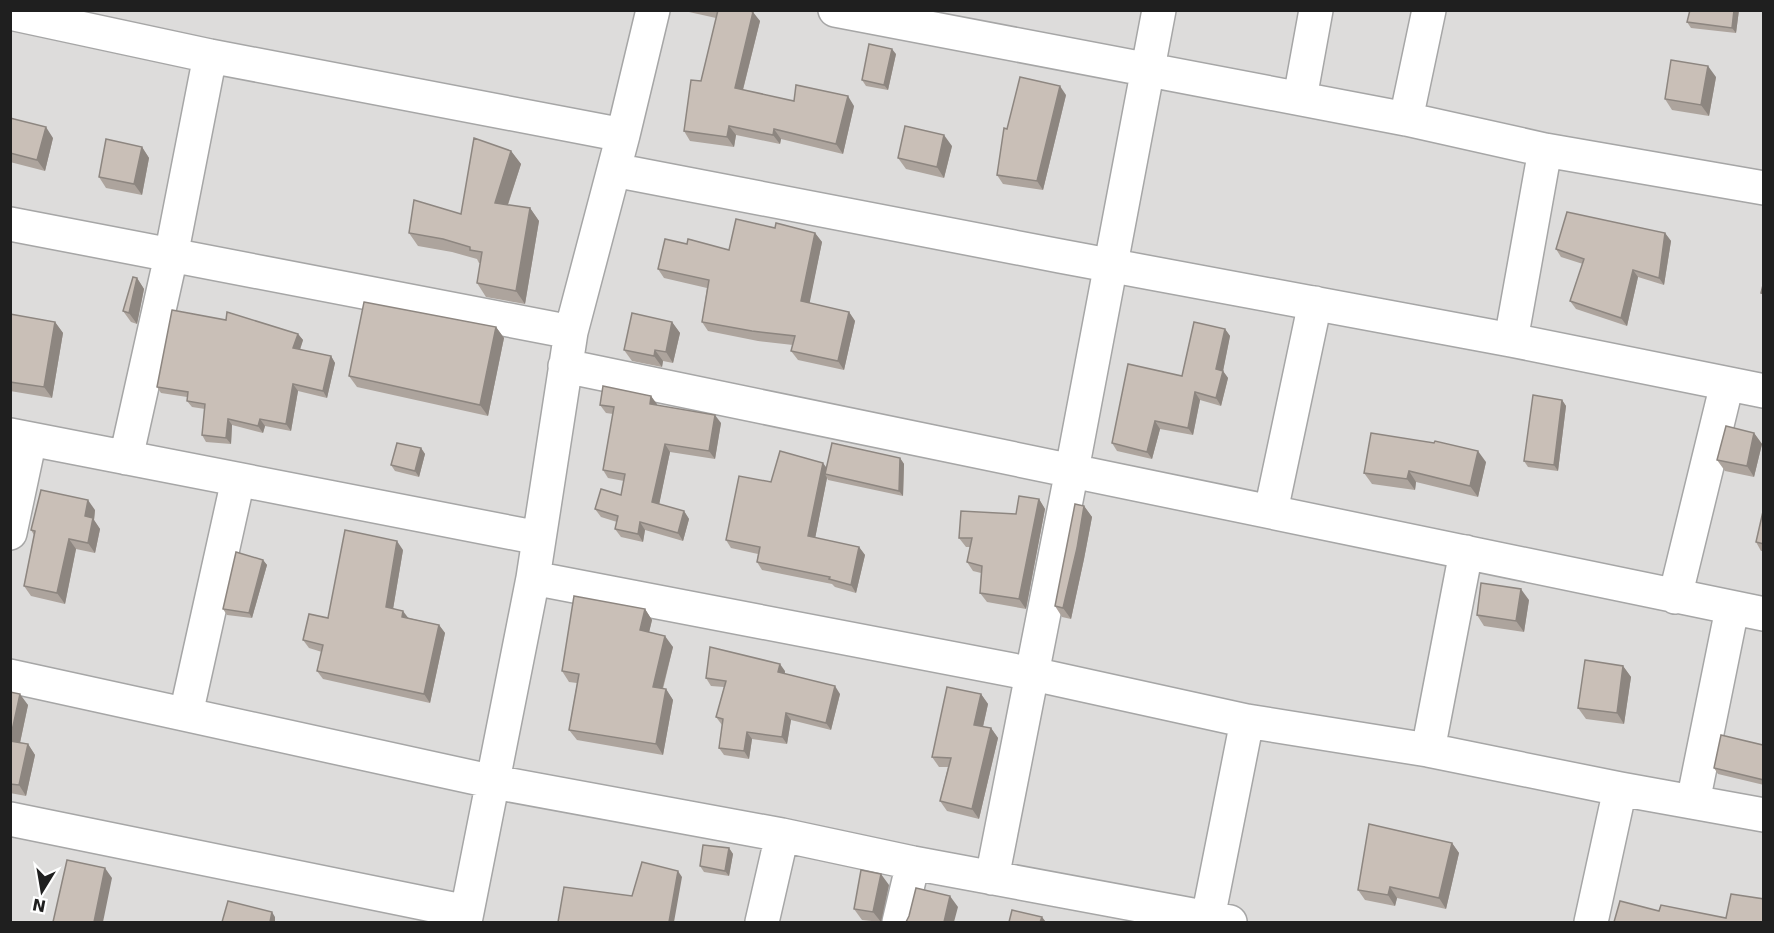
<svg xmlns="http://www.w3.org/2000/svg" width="1774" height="933" font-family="'DejaVu Sans',sans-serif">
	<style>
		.residential { fill: #dddcdb }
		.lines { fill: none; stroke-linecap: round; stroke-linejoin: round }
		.minor-casing { stroke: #a6a6a6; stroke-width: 36 }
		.minor { stroke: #fff; stroke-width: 33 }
		.wall { fill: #ada49d }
		.shaded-wall { fill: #8d8680 }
		.building { fill: #c9bfb7; stroke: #8d8680; stroke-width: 1.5 }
	</style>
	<rect width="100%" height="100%" fill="#f0ede4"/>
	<path class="residential" d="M10,11h1753v911h-1752z"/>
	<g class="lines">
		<g class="minor-casing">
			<path id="minor" d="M835,10l571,109 139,31 219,38
				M10,13l200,43 413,79
				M1300,98l16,-88
				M1406,119l23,-109
				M614,170l446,86 451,84 253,51
				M10,224l561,108
				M1511,340l34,-190
				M565,366l1199,248
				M10,435l529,103
				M126,458l45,-202 39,-200
				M1271,511l44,-208
				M10,533l20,-94
				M533,578l500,96 214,47 181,29 192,39 144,26
				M1675,597l52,-213
				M10,676l484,106 288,53 131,28 317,59
				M186,714l52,-234
				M1428,750l38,-198
				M1693,802l39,-193
				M10,819l457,93
				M992,878l80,-408 87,-460
				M1208,918l39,-197
				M465,922l68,-344 38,-246 52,-197 30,-125
				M762,922l20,-87
				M899,922l14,-59
				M1591,922l29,-133"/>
		</g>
		<use href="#minor" class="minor"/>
	</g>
	<path class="wall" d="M688,10h60l12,11 -17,69 51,11 60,5 -11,48 -62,-15 -1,5 -44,-9 -2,12 -44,-6 -6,-10 17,-50 15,-63 -27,-6z
		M1739,10l-3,23 -45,-5 -4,-6z
		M896,54l-8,36 -22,-4 -4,-6z
		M1716,77l-7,39 -37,-6 -7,-11z
		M1066,95l-23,95 -40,-6 -6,-9 10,-46z
		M53,138l-8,33 -35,-9v-9z
		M952,146l-8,32 -38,-9 -8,-11z
		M142,147l7,11 -7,37 -36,-7 -7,-11z
		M511,151l10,13 -13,41 22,3 9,13 -14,83 -39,-7 -9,-14 4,-20h-2l-2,-4 -25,-7 -34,-6 -9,-13 52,-19z
		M775,228l40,5 7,9 -13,61 40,9 6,9 -11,49 -46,-10 -7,-9 2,-6 -35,-4 -50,-10 -6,-9 5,-34 -43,-10 -6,-9 29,-25 42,6z
		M1665,233l6,8 -7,44 -26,-8 -11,49 -51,-17 -6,-8 13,-37 -22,-7 -5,-8z
		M137,278l7,11 -7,35 -6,-2 -8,-11z
		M10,314l45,8 8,11 -11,65 -42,-7z
		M672,322l8,11 -7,30 -10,-2 -1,6 -30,-6 -8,-11z
		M496,327l8,11 -16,78 -131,-29 -8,-11z
		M1225,329l5,7 -7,35 5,7 -7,28 -21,-6 -7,35 -33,-6 -8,30 -35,-8 -5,-8 70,-67z
		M298,334l5,6 -3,10 31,6 4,7 -8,35 -29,-7 -7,40 -26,-5 -2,7 -31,-8 -1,19 -25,-2 -4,-7 3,-26 -13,-2 -5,-6v-4l-26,-4 -4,-6z
		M651,396l5,9 65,18 -6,36 -45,-7 -11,52 25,7 5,8 -6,22 -38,-11 -2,12 -22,-5 -6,-8 2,-7 -16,-5 -6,-8 26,-14 3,-14 -16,-3 -5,-8 10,-56 -7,-1 -6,-8z
		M1562,400l4,6 -8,65 -30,-4 -4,-6z
		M1754,433l8,11 -8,33 -29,-6 -8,-11z
		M421,448l4,6 -6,23 -24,-6 -4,-6z
		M900,458l4,6 -1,32 -75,-16 -1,-2 -12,60 44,9 6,8 -9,38 -21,-6 -3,-3 -70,-14 -5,-8 1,-8 -27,-6 -5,-8 45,-58 55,-15z
		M1486,462l-8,35 -62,-15 -1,8 -43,-6 -8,-11z
		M1039,499l6,10 -19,100 -39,-7 -7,-9 1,-20 -8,-2 -6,-9 3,-15h-4l-7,-9 57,-24z
		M1084,506l8,11 -8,42 -13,60 -9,-2 -7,-11z
		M1764,507v44h-3l-5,-9z
		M95,510l-1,10 6,9 -5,24 -19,-4 -11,55 -34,-8 -7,-10 10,-51 -3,-5z
		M403,550l-10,59 16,9 30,7 6,8 -15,70 -107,-24 -6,-8 5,-19 -13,-4 -6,-8z
		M263,560l4,5 -15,53 -25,-3 -4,-6z
		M1529,600l-5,32 -40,-6 -7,-11z
		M645,609l7,11 -3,12 24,15 -10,42h3l7,11 -10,55 -86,-15 -8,-10 8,-47 -8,-1 -7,-11z
		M1623,666l8,11 -7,47 -38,-5 -8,-11z
		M785,671v3l55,20 -9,36 -40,-10 -4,24 -35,-5 -3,20 -25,-4 -5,-7 3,-23 -6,-8 8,-30 -13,-1 -5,-8z
		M10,692l18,13 -8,38 8,1 7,11 -9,41 -16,-3z
		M981,694l7,10 -5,23 8,1 7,10 -19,81 -32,-8 -7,-10 8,-34h-9l-7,-10z
		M1764,741v44l-46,-11 -4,-6 49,-23z
		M1452,843l7,10 -13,56 -49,-11 -2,8 -30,-6 -7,-10z
		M729,848l4,6 -4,22 -25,-4 -4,-6z
		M889,885l-8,37 -19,-2 -8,-11z"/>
	<path class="shaded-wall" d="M1734,10h5l-3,23 -4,-5z
		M753,12l7,9 -19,76 -6,-9z
		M892,49l4,5 -8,36 -4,-5z
		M1708,66l8,11 -7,39 -8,-11z
		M1060,86l6,9 -23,95 -6,-9z
		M848,96l6,10 -11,48 -7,-10z
		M729,126l7,9 -2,12 -7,-10z
		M46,127l7,11 -8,33 -8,-11z
		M774,129l7,10 -1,5 -7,-9z
		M944,135l8,11 -8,32 -7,-11z
		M142,147l7,11 -7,37 -8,-11z
		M511,151l10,13 -17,52 -9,-13z
		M530,208l9,13 -14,83 -9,-13z
		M815,233l7,9 -14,69 -7,-10z
		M1665,233l6,8 -7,44 -5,-7z
		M1633,270l5,7 -11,49 -6,-8z
		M137,278l7,11 -7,35 -8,-11z
		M849,312l6,9 -11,49 -6,-9z
		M55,322l8,11 -11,65 -8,-11z
		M672,322l8,11 -7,30 -7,-11z
		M496,327l8,11 -16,78 -8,-11z
		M1225,329l5,7 -8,40 -6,-7z
		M298,334l5,6 -5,15 -5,-7z
		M655,350l8,11 -1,6 -8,-11z
		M331,356l4,7 -8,35 -4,-7z
		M1223,371l5,7 -7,28 -5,-8z
		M293,384l5,7 -7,40 -5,-7z
		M1195,392l5,8 -7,35 -5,-7z
		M651,396l6,8 -2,8 -5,-8z
		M1562,400l4,6 -8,65 -4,-6z
		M715,415l6,8 -6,36 -6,-8z
		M228,419l4,6 -1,19 -5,-6z
		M260,419l5,7 -2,7 -5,-7z
		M1155,421l5,8 -8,30 -5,-7z
		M1754,433l8,11 -8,33 -7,-11z
		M665,444l5,8 -12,58 -6,-8z
		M421,448l4,6 -6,23 -4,-6z
		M1478,451l8,11 -8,35 -8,-11z
		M900,458l4,6 -1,32 -4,-5z
		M823,463l6,8 -4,3 2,4 -13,66 -6,-8z
		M1409,471l7,11 -1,8 -8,-11z
		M1039,499l6,10 -19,100 -7,-10z
		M88,500l7,10 -1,10 6,9 -5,24 -7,-10 -3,-27z
		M1084,506l8,11 -8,42 -13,60 -8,-11z
		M684,511l5,8 -6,22 -5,-8z
		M640,522l5,8 -2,12 -5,-8z
		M69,539l7,10 -11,55 -8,-11z
		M397,541l6,9 -11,65 -6,-8z
		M859,547l6,8 -9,38 -5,-8z
		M263,560l4,5 -15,53 -3,-5z
		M1521,589l8,11 -5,32 -8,-11z
		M645,609l7,11 -5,21 -7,-11z
		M403,611l6,8 -7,-2z
		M439,625l6,8 -15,70 -6,-9z
		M665,636l8,11 -13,51 -7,-11z
		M780,664l5,7 -1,8 -6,-7z
		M1623,666l8,11 -7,47 -7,-11z
		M835,686l5,8 -9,36 -5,-7z
		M666,689l7,11 -10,55 -7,-11z
		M20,694l8,11 -10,47 -8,-11z
		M981,694l7,10 -7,31 -7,-10z
		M786,713l5,7 -4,24 -5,-7z
		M991,728l7,10 -19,81 -7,-10z
		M747,732l5,7 -3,20 -5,-8z
		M28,744l7,11 -9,41 -7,-11z
		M1452,843l7,10 -13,56 -7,-11z
		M729,848l4,6 -4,22 -4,-5z
		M105,868l7,10 -9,44h-9z
		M678,871l4,6 -8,45h-5z
		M881,874l8,11 -8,37 -8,-10z
		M1390,887l7,11 -2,8 -7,-11z
		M950,896l8,11 -4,15h-10z
		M272,912l3,5v5h-5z
		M1042,917l4,5h-6z"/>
	<path class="building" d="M718,10h30l5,2 -18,76 59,13 2,-16 52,11 -12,48 -62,-15 -1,6 -44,-9 -2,11 -43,-6 7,-51 10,1z
		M1690,10h44l-2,18 -45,-6z
		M869,44l23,5 -8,36 -22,-5z
		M1671,60l37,6 -7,39 -36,-6z
		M1020,77l40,9 -23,95 -40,-6 7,-47 3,1z
		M10,118l36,9 -9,33 -27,-7z
		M905,126l39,9 -7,32 -39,-9z
		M474,138l37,13 -16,52 35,5 -14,83 -39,-8 5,-31 -12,-2v-3l-27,-8 -34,-6 5,-33 47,14z
		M106,139l36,8 -8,37 -35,-7z
		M1567,212l98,21 -6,45 -26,-8 -12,48 -51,-17 14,-42 -28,-10z
		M736,219l39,9 1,-5 39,10 -14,68 48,11 -11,49 -47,-10 4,-15 -43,-5 -50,-9 7,-42 -51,-11 7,-30 22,5 1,-5 41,11z
		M133,277l4,1 -8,35 -6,-2z
		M1764,281v13l-3,-1z
		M364,302l132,25 -16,78 -131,-29z
		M172,310l54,10 1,-8 71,22 -5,14 38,8 -8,35 -30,-7 -7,40 -26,-5 -2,7 -30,-7 -2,19 -24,-3 3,-31 -18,-3 1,-9 -31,-5z
		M632,313l40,9 -6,30 -11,-2 -1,6 -30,-6z
		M10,314l45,8 -11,65 -34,-5z
		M1194,322l31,7 -9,40 7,2 -7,27 -21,-6 -7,36 -33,-7 -8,31 -35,-9 16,-79 54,12z
		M603,386l48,10 -1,8 65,11 -6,36 -44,-7 -13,58 32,9 -6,22 -38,-11 -2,12 -23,-5 3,-13 -23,-7 6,-20 20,6 4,-21 -22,-4 11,-63 -14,-2z
		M1533,395l29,5 -8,65 -30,-4z
		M1726,426l28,7 -7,33 -30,-6z
		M1371,433l63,10 1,-2 43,10 -8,35 -61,-15 -2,8 -43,-6z
		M397,443l24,5 -6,23 -24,-6z
		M832,443l68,15 -1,33 -74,-17z
		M780,451l43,12 -15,73 51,11 -8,38 -22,-6 1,-2 -73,-15 3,-15 -34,-7 13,-64 32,6z
		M41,490l47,10 -3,16 8,2 -5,25 -19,-4 -12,54 -33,-7 11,-55 -4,-1z
		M1019,496l20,3 -20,100 -39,-6 2,-27 -15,-4 5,-24h-13l2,-27 55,3z
		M1075,504l9,2 -7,42 -14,60 -8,-2z
		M1764,507v37l-8,-2z
		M345,530l52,11 -11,66 17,4 -1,6 37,8 -15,69 -107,-23 6,-26 -20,-5 6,-26 19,4z
		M236,552l27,8 -14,53 -26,-4z
		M1481,583l40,6 -5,32 -39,-6z
		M574,596l71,13 -5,21 25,6 -12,51 13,2 -10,55 -87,-14 10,-56 -17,-3z
		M710,647l70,17 -2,8 57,14 -9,37 -40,-10 -4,24 -35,-5 -3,19 -25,-3 4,-29 -7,-2 10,-36 -20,-3z
		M1585,660l38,6 -6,47 -39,-5z
		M947,687l34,7 -7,31 17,3 -19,81 -32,-8 11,-43 -19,-1z
		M10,692l10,2 -10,46z
		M1721,735l42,10 1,-4v39l-50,-12z
		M10,741l18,3 -9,41 -9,-1z
		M1369,824l83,19 -13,55 -49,-11 -2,8 -30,-5z
		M703,845l26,3 -4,23 -25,-5z
		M67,860l38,8 -11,54h-41z
		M642,862l36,9 -9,51h-111l6,-35 68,9z
		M861,870l20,4 -8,38 -19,-3z
		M916,888l34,8 -6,26h-38l3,-6z
		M1731,894l33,5v23h-150l6,-21 39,10 2,-6 65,13z
		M228,901l44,11 -2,10h-48z
		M1012,910l30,7 -2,5h-31z"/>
	<rect width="1774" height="933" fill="none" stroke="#1f1f1f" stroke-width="24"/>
	<g transform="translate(42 891) rotate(191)" stroke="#ffffff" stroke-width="4.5" paint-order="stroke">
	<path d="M0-4.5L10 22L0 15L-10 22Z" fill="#1f1f1f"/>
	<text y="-9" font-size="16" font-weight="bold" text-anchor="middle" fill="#1f1f1f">N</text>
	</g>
</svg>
